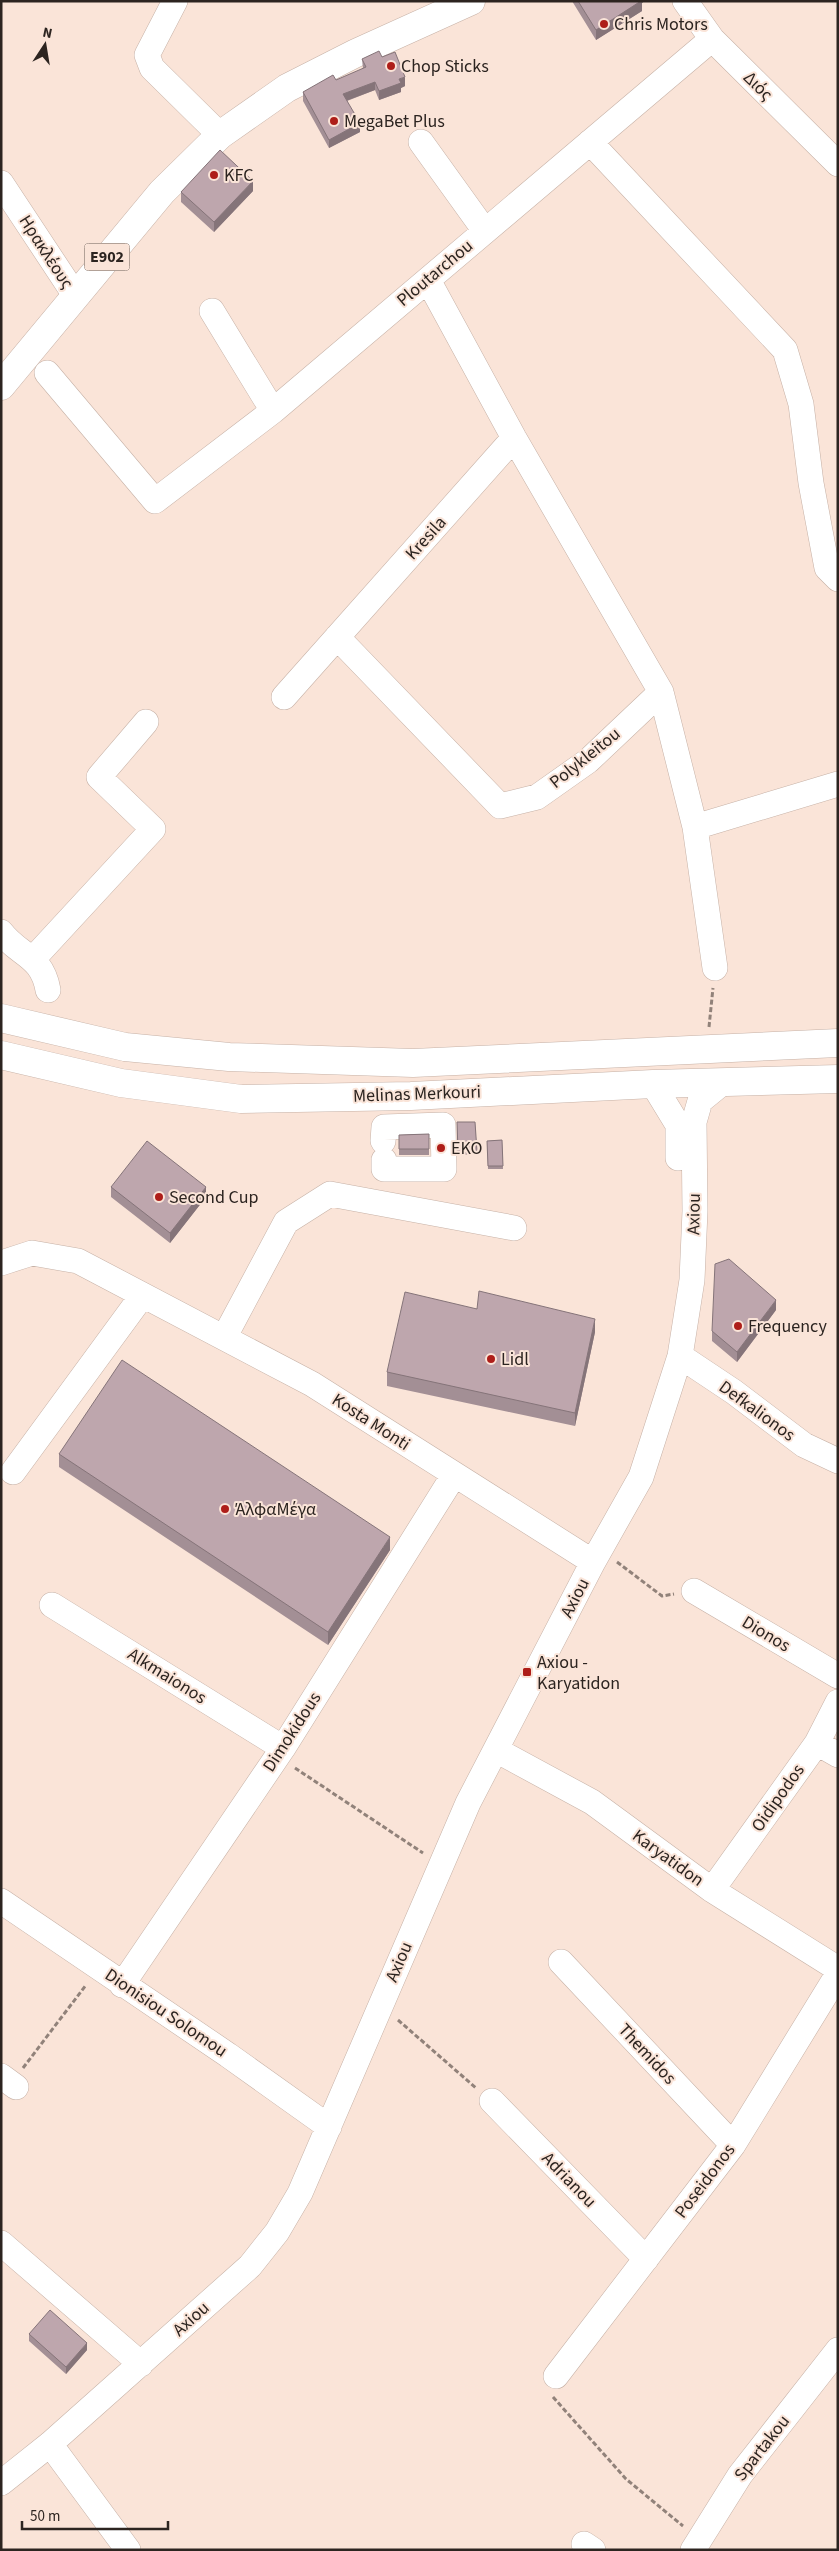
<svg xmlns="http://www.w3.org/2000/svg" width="839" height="2551" font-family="'Source Sans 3',sans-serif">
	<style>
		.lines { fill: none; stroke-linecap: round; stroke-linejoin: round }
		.minor-casing { stroke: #c6b1a6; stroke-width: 26 }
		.major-casing { stroke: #c6b1a6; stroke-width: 29 }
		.path { stroke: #91827a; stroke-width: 3; stroke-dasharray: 5 2.5; stroke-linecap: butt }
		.minor { stroke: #fff; stroke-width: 25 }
		.major { stroke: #fff; stroke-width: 28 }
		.wall { fill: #a38f95 }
		.shaded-wall { fill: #857479 }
		.building { fill: #bea6ad; stroke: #857479 }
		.poi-dot { fill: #ae1e19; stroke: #fae4d8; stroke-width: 2 }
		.labels { text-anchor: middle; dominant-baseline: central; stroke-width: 4; stroke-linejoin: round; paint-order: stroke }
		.shield { fill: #fae4d8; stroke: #6a5e57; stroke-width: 1 }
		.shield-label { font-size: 16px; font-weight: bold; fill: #2c2420 }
		.poi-label { font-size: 18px; fill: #2c2420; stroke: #fae4d8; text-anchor: start }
		.street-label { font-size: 18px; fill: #2c2420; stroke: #fae4d8 }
	</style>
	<rect width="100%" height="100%" fill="#fae4d8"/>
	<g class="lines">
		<g class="minor-casing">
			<path id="minor" d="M175,1l-28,54 5,13 68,67
				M685,1l27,38 126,125
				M421,142l64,89
				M590,142l195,208 16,54 10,79 16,85 11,11
				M1,183l74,112
				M428,280l86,158 147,254 34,135 20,141
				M212,311l61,100
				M47,373l108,128 118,-90 439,-372
				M337,637l163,169 37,-9 51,-36 73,-69
				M284,697l230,-259
				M695,827l143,-43
				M1,932c18,24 41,23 47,58
				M33,959l120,-130 -54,-52 47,-55
				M653,1084l25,41v33
				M383,1141l1,-14 59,-2 1,44h-60v-9
				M1,1263l31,-10 46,8 234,123 281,178
				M225,1336l61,-114 44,-28 184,34
				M680,1356l54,36 70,53 34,16
				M13,1472l129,-176
				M694,1591l144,85
				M52,1605l231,143
				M817,1743l21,12
				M496,1750l96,52 120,88 126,79
				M712,1890l105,-147 21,-41
				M1,1901l227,154 101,72
				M561,1962l172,183
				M122,1985l161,-237 171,-273
				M1,2076l15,11
				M492,2101l154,158
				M1,2243l140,121
				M556,2376l177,-231 105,-171
				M50,2444l78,106
				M1,2483l49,-39 200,-178 27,-34 23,-39 168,-390 125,-241 48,-85 39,-121 12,-76 3,-69 -1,-89 6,-21 22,-18
				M584,2544l9,6
				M693,2550l47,-75 98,-125"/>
		</g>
		<g class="major-casing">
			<path id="major" d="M1,386l161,-194 58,-57 67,-47 69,-35 115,-52
				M1,1018l124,29 104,10 184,6 425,-20
				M1,1055l120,28 120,16 170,-3 242,-12 185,-5"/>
		</g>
		<path class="path" d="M709,1027l4,-39
			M617,1562l45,34 12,-2
			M295,1768l128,85
			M398,2020l78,68
			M23,2068l63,-83
			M553,2397l73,82 57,47"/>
		<use href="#minor" class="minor"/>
		<use href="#major" class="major"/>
	</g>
	<path class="wall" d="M572,1h72l-2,2v8l-46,29z
		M382,57l23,29 -4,2v4l-22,8 -4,-10 -28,11 13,31 -31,16 -26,-47v-9l33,-12 27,-11 -1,-10z
		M253,191l-39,41 -33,-30v-10z
		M457,1122h18l2,32 -19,1z
		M429,1134v21h-30v-20z
		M502,1140l1,29h-15l-1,-28z
		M111,1187l95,10 -36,46 -59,-46z
		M477,1309l118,23 -20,94 -188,-40v-14z
		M776,1310l-39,52 -25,-21v-10z
		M59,1454l331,96 -62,95 -269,-178z
		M29,2334l58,16 -21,24 -37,-33z"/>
	<path class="shaded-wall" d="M638,1h6l-2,2v8l-46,29v-10z
		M405,77v9l-4,2v4l-22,8v-9l20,-12z
		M375,82v8l-32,12v-8z
		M360,123v9l-31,16v-8z
		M253,181v10l-39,41v-10z
		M206,1187v10l-36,46v-10z
		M776,1300v10l-39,52v-10z
		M595,1319v13l-20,94v-13z
		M390,1537v13l-62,95v-13z
		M87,2343v7l-21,24v-7z"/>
	<path class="building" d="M578,1h63l-45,29z
		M379,51l3,6 13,-5 10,25 -6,2 2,4 -22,8 -4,-9 -32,12 17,29 -31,17 -26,-48 30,-17 3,5 30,-13 -4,-8z
		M220,150l33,31 -39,41 -33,-30z
		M457,1122h18l2,29 -19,1z
		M429,1134v15h-30v-14z
		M502,1140l1,26h-15l-1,-25z
		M147,1141l59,46 -36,46 -59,-46z
		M729,1259l47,41 -39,52 -25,-21 3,-67z
		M479,1291l116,28 -20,94 -188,-41 18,-80 72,17z
		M122,1360l268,177 -62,95 -269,-178z
		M50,2310l37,33 -21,24 -37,-33z"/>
	<g class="poi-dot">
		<circle cx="604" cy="24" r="5"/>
		<circle cx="391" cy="66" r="5"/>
		<circle cx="334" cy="121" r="5"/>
		<circle cx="214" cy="175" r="5"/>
		<circle cx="441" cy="1148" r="5"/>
		<circle cx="159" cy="1197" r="5"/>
		<circle cx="738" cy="1326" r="5"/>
		<circle cx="491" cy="1359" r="5"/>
		<circle cx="225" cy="1509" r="5"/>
		<rect x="522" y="1667" width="10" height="10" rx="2.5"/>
	</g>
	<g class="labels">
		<rect class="shield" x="84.5" y="243.5" width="45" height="27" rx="4"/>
		<g class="shield-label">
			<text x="107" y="257">E902</text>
		</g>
		<g class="poi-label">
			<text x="614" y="24">Chris Motors</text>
			<text x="401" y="66">Chop Sticks</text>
			<text x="344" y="121">MegaBet Plus</text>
			<text x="224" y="175">KFC</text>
			<text x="451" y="1148">EKO</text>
			<text x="169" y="1197">Second Cup</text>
			<text x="748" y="1326">Frequency</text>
			<text x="501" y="1359">Lidl</text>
			<text x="235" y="1509">ΆλφαΜέγα</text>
			<text x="537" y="1662">Axiou -<tspan x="537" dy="21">Karyatidon</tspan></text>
		</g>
		<g class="street-label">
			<text transform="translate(758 86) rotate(45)">Διός</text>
			<text transform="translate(46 252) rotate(57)">Ηρακλέους</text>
			<text transform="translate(435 273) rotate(-40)">Ploutarchou</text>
			<text transform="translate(426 538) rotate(-48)">Kresila</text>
			<text transform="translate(585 758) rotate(-39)">Polykleitou</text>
			<text transform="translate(417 1094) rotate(-2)">Melinas Merkouri</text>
			<text transform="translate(694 1214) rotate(-89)">Axiou</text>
			<text transform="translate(757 1411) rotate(36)">Defkalionos</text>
			<text transform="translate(371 1422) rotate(33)">Kosta Monti</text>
			<text transform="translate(575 1598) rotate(-63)">Axiou</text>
			<text transform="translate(766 1634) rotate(31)">Dionos</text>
			<text transform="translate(167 1676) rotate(32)">Alkmaionos</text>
			<text transform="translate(292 1732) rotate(-57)">Dimokidous</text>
			<text transform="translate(778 1798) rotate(-55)">Oidipodos</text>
			<text transform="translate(668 1858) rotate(36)">Karyatidon</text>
			<text transform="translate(399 1962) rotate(-67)">Axiou</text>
			<text transform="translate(166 2013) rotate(34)">Dionisiou Solomou</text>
			<text transform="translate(647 2054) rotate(47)">Themidos</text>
			<text transform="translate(569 2180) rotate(46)">Adrianou</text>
			<text transform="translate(705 2181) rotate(-53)">Poseidonos</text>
			<text transform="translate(191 2319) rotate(-42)">Axiou</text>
			<text transform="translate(762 2448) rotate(-52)">Spartakou</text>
		</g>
	</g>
	<rect width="839" height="2551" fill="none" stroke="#2c2420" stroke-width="5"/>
	<g transform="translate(45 45) rotate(12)" stroke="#fae4d8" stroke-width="4" paint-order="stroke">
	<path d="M0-4L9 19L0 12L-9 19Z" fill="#2c2420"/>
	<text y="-8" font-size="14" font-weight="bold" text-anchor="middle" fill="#2c2420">N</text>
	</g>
	<path d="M22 2521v8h146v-8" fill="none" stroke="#2c2420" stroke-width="2.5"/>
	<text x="30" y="2521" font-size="15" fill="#2c2420" stroke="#fae4d8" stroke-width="4" paint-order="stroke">50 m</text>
</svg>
